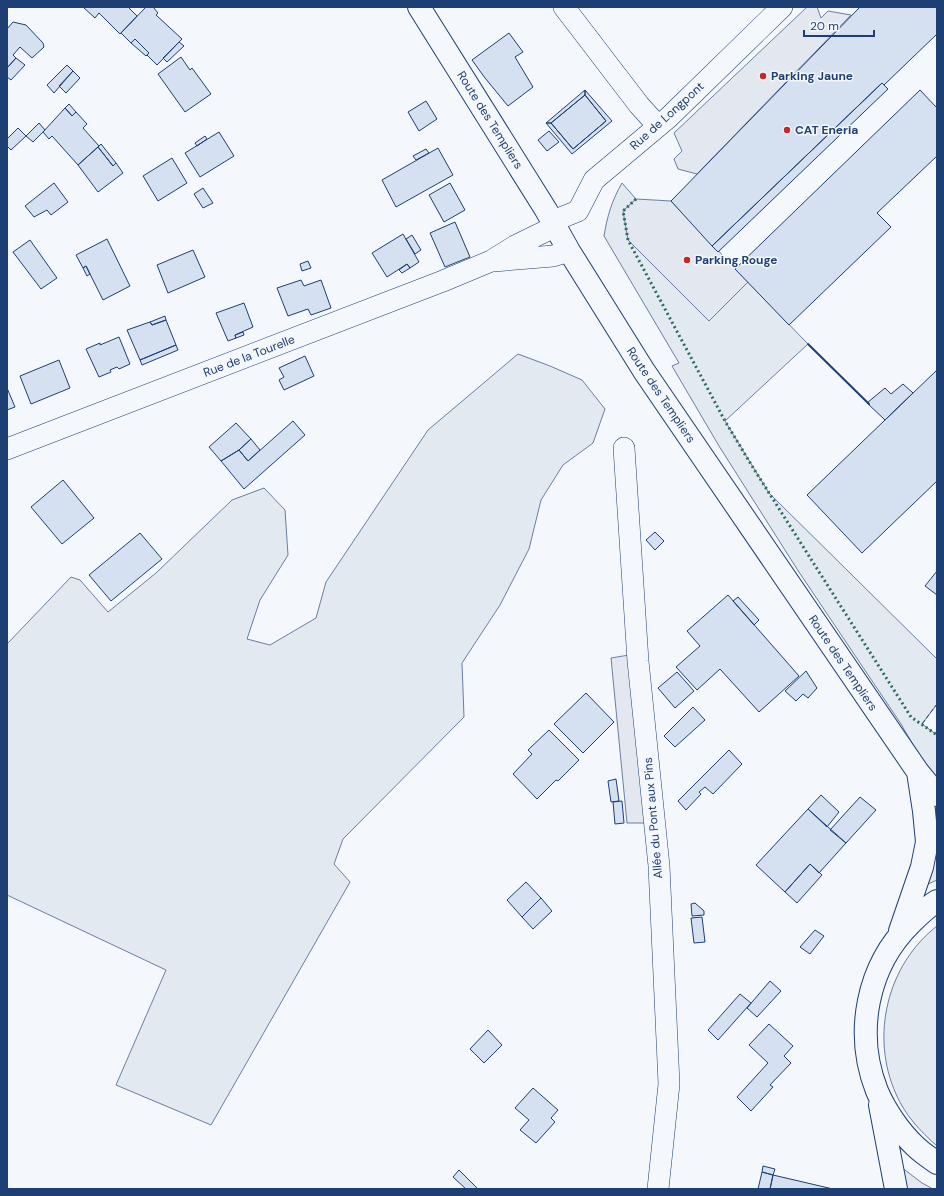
<svg xmlns="http://www.w3.org/2000/svg" width="944" height="1196" font-family="'DM Sans',sans-serif">
	<style>
		.green { fill: #e3e9f0; stroke: #687fa3 }
		.parking { fill: #e3e8f0; stroke: #687fa3 }
		.building { fill: #d5e0f0; stroke: #1d3f73 }
		.lines { fill: none; stroke-linecap: round; stroke-linejoin: round }
		.street-casing { stroke: #1d3f73; stroke-width: 22 }
		.secondary-casing { stroke: #1d3f73; stroke-width: 24 }
		.street { stroke: #f4f7fb; stroke-width: 21 }
		.secondary { stroke: #f4f7fb; stroke-width: 22 }
		.hedge { stroke: #2c6c60; stroke-width: 3; stroke-dasharray: 2 3; stroke-linecap: butt }
		.fence { stroke: #1d3f73; stroke-width: 1; stroke-dasharray: 5 2; stroke-linecap: butt }
		.wall { stroke: #1d3f73; stroke-width: 2 }
		.poi-dot { fill: #c62828; stroke: #f4f7fb; stroke-width: 1.5 }
		.labels { text-anchor: middle; dominant-baseline: central; stroke-width: 3; stroke-linejoin: round; paint-order: stroke }
		.poi-label { font-size: 12px; font-weight: bold; fill: #1d3f73; stroke: #f4f7fb; text-anchor: start }
		.street-label { font-size: 12px; fill: #1d3f73; stroke: #f4f7fb }
	</style>
	<rect width="100%" height="100%" fill="#f4f7fb"/>
	<path class="green" d="M622,183l14,16 -13,12 86,110 39,-39 60,62 -83,77 44,72 168,166v45l-15,20 15,11v46l-10,-12 -26,-45 -104,-155 -78,-123 -47,-80 7,-3 -75,-127c3,-19 8,-36 18,-53z
		M518,354l32,12 32,14 23,29 -12,34 -30,22 -22,35 -12,49 -29,56 -38,58 2,54 -121,122 -9,25 16,18 -139,243 -95,-40 50,-115 -159,-75v-251l64,-67 9,3 28,32 48,-39 76,-73 32,-12 21,22 3,45 -28,45 -13,39 23,6 46,-27 10,-36 102,-152z
		M931,801l6,10v69l-11,5z
		M937,926v220c-17,-15 -32,-31 -41,-52 -26,-58 -9,-129 41,-168z
		M901,1167l21,16 11,6h-29z"/>
	<path class="parking" d="M807,7h10l4,11 7,-7 23,4 -154,159 -19,-5 -4,-10 8,-8 -8,-18z
		M636,199l35,2 77,81 -39,39 -81,-81 -5,-29z
		M629,655l17,168h-19l-16,-165z"/>
	<path class="building" d="M83,7h45l9,9 -17,18 -21,-21 -4,5z
		M146,7h7l5,6 -2,2 26,24 -25,26 -10,-10 2,-2 -14,-14 -4,4 -10,-10z
		M860,7h77v27l-53,51 -2,-2 -170,163 -41,-45z
		M13,22l13,3 17,18 1,4 -12,11 -12,-11 -7,8 3,3 -9,10v-39z
		M509,33l14,19 -8,5 18,30 -25,19 -23,-28 -13,-18z
		M135,39l14,14 -3,3 -15,-13z
		M179,42l5,4 -17,16 -4,-4z
		M181,57l9,13 2,-2 19,26 -26,18 -27,-38z
		M16,58l9,7 -14,15 -4,-3v-9z
		M67,65l6,6 -19,22 -7,-8z
		M73,71l7,7 -14,15 -7,-7z
		M882,83l6,6 -170,163 -6,-6z
		M585,90v5l-34,28h-5z
		M585,90l27,31 -40,33 -26,-31h5l22,26 33,-28 -21,-26z
		M920,90l17,18v48l-60,57 14,14 -102,98 -54,-56z
		M585,95l21,26 -33,28 -22,-26z
		M426,101l11,18 -18,12 -11,-19z
		M69,104l7,8 -4,4 -7,-8z
		M65,108l7,8 4,-4 11,12 -4,4 16,18 -21,19 -26,-29 -3,3 -6,-7z
		M39,123l6,7 -12,12 -7,-6z
		M18,128l8,8 -15,14 -4,-4v-7z
		M549,131l10,11 -12,9 -9,-11z
		M219,132l15,24 -34,21 -15,-24z
		M205,136l2,3 -10,7 -2,-3z
		M101,144l15,19 -3,3 -15,-19z
		M98,147l15,19 3,-3 7,10 -25,19 -20,-27z
		M438,148l15,27 -57,32 -14,-27z
		M426,149l3,4 -13,7 -3,-4z
		M172,158l15,25 -29,18 -15,-25z
		M54,183l14,19 -17,13 -4,-5 -13,7 -9,-11z
		M450,183l15,27 -21,12 -15,-27z
		M203,188l10,15 -10,5 -9,-14z
		M455,222l15,35 -25,10 -15,-34z
		M403,234l16,28 -9,6 -3,-4 -20,13 -15,-24z
		M412,235l9,15 -6,4 -9,-15z
		M107,239l23,47 -27,14 -17,-34 -3,2 -7,-13z
		M30,240l27,38 -16,11 -28,-37z
		M193,250l12,27 -37,16 -11,-28z
		M308,261l3,7 -9,3 -2,-7z
		M407,264l3,4 -8,5 -3,-3z
		M86,266l4,8 -3,2 -4,-8z
		M301,280l3,6 17,-6 10,28 -20,7 -3,-6 -20,7 -11,-28z
		M244,303l9,24 -18,8 1,3 -8,3 -12,-28z
		M165,316l1,4 -14,5 -2,-3z
		M166,320l10,25 -36,15 -13,-30 23,-8 2,3z
		M243,332l1,3 -8,3 -1,-3z
		M119,337l11,27 -11,5 -2,-2 -7,3 1,2 -12,5 -13,-28 14,-6v2z
		M176,345l2,5 -36,15 -2,-5z
		M305,356l9,20 -30,14 -5,-10 5,-3 -5,-9z
		M59,360l11,28 -39,16 -11,-28z
		M937,370v111l-75,72 -55,-58z
		M903,384l10,9 -28,27 -18,-17 18,-15 6,6z
		M7,388l8,19 -8,3z
		M293,421l12,14 -61,54 -23,-28 18,-11 9,11z
		M236,423l15,16 -12,11 -18,11 -12,-14z
		M251,439l9,11 -12,11 -9,-11z
		M63,480l31,38 -32,26 -31,-37z
		M655,532l9,9 -9,9 -9,-10z
		M140,533l22,26 -51,42 -22,-26z
		M937,571v24l-12,-9z
		M728,595l71,81 -40,36 -39,-43 -23,21 -21,-23 24,-21 -13,-15z
		M738,597l21,23 -5,5 -21,-24z
		M806,671l11,17 -9,10 -5,-4 -7,7 -11,-10z
		M677,672l17,19 -19,17 -17,-20z
		M586,693l28,29 -31,31 -29,-29z
		M693,707l12,13 -30,27 -11,-11z
		M549,730l30,30 -21,21 -2,-1 -19,19 -24,-25 19,-20 -4,-4z
		M729,750l13,14 -29,30 -8,-7 -6,5 2,2 -15,16 -8,-9z
		M616,779l3,22 -8,1 -3,-21z
		M821,795l18,17 -12,15 -19,-18z
		M860,797l16,13 -30,33 -16,-13z
		M622,801l2,22 -9,1 -2,-22z
		M808,809l38,34 -27,30 -9,-9 -25,28 -29,-27z
		M810,864l12,11 -25,28 -12,-11z
		M526,882l15,16 -19,19 -15,-17z
		M541,898l11,13 -19,18 -11,-12z
		M695,903l9,8v4l-12,1 -1,-12z
		M702,917l3,25 -11,1 -3,-25z
		M815,930l9,6 -14,18 -10,-7z
		M770,981l11,10 -24,26 -10,-9z
		M740,994l11,9 -33,37 -10,-10z
		M769,1024l24,22 -9,10 7,7 -21,22 3,2 -22,24 -14,-14 31,-34 -19,-18z
		M488,1030l14,15 -18,18 -14,-14z
		M533,1088l25,22 -7,8 4,4 -19,21 -16,-13 9,-10 -14,-12z
		M763,1166l12,3 -2,6 -11,-3z
		M459,1170l19,19h-12l-13,-12z
		M762,1172l11,3 -3,14h-12z
		M773,1175l60,14h-63z"/>
	<g class="lines">
		<g class="street-casing">
			<path id="street" d="M564,7l75,98 19,21
				M553,221l25,-10 16,-31 74,-62 114,-111
				M494,261l59,-5 16,-5
				M624,448l14,213 21,205 10,218 -11,105
				M7,449l436,-168 48,-20 24,-15 41,-20"/>
		</g>
		<g class="secondary-casing">
			<path id="secondary" d="M419,7l127,203 23,41 75,120 274,401 19,23
				M937,901c-10,6 -17,13 -26,22 -44,43 -57,110 -34,168 8,19 23,41 38,55 7,7 15,12 22,17
				M900,931l22,-64 5,-25 -3,-31 -6,-39
				M880,1105l16,84"/>
		</g>
		<use href="#street" class="street"/>
		<use href="#secondary" class="secondary"/>
		<path class="hedge" d="M636,199l-13,12 5,29 97,181 27,45 159,251 26,18"/>
		<path class="fence" d="M922,724l15,-20"/>
		<path class="wall" d="M808,344l61,60"/>
	</g>
	<g class="poi-dot">
		<circle cx="763" cy="76" r="4"/>
		<circle cx="787" cy="130" r="4"/>
		<circle cx="687" cy="260" r="4"/>
	</g>
	<g class="labels">
		<g class="poi-label">
			<text x="771" y="76">Parking Jaune</text>
			<text x="795" y="130">CAT Eneria</text>
			<text x="695" y="260">Parking Rouge</text>
		</g>
		<g class="street-label">
			<text transform="translate(667 116) rotate(-42)">Rue de Longpont</text>
			<text transform="translate(490 120) rotate(58)">Route des Templiers</text>
			<text transform="translate(249 356) rotate(-21)">Rue de la Tourelle</text>
			<text transform="translate(661 395) rotate(56)">Route des Templiers</text>
			<text transform="translate(843 663) rotate(56)">Route des Templiers</text>
			<text transform="translate(653 818) rotate(-95)">Allée du Pont aux Pins</text>
		</g>
	</g>
	<rect width="944" height="1196" fill="none" stroke="#1d3f73" stroke-width="16"/>
	<path d="M804 30v6h70v-6" fill="none" stroke="#1d3f73" stroke-width="2"/>
	<text x="810" y="30" font-size="12" fill="#1d3f73" stroke="#f4f7fb" stroke-width="3" paint-order="stroke">20 m</text>
</svg>
